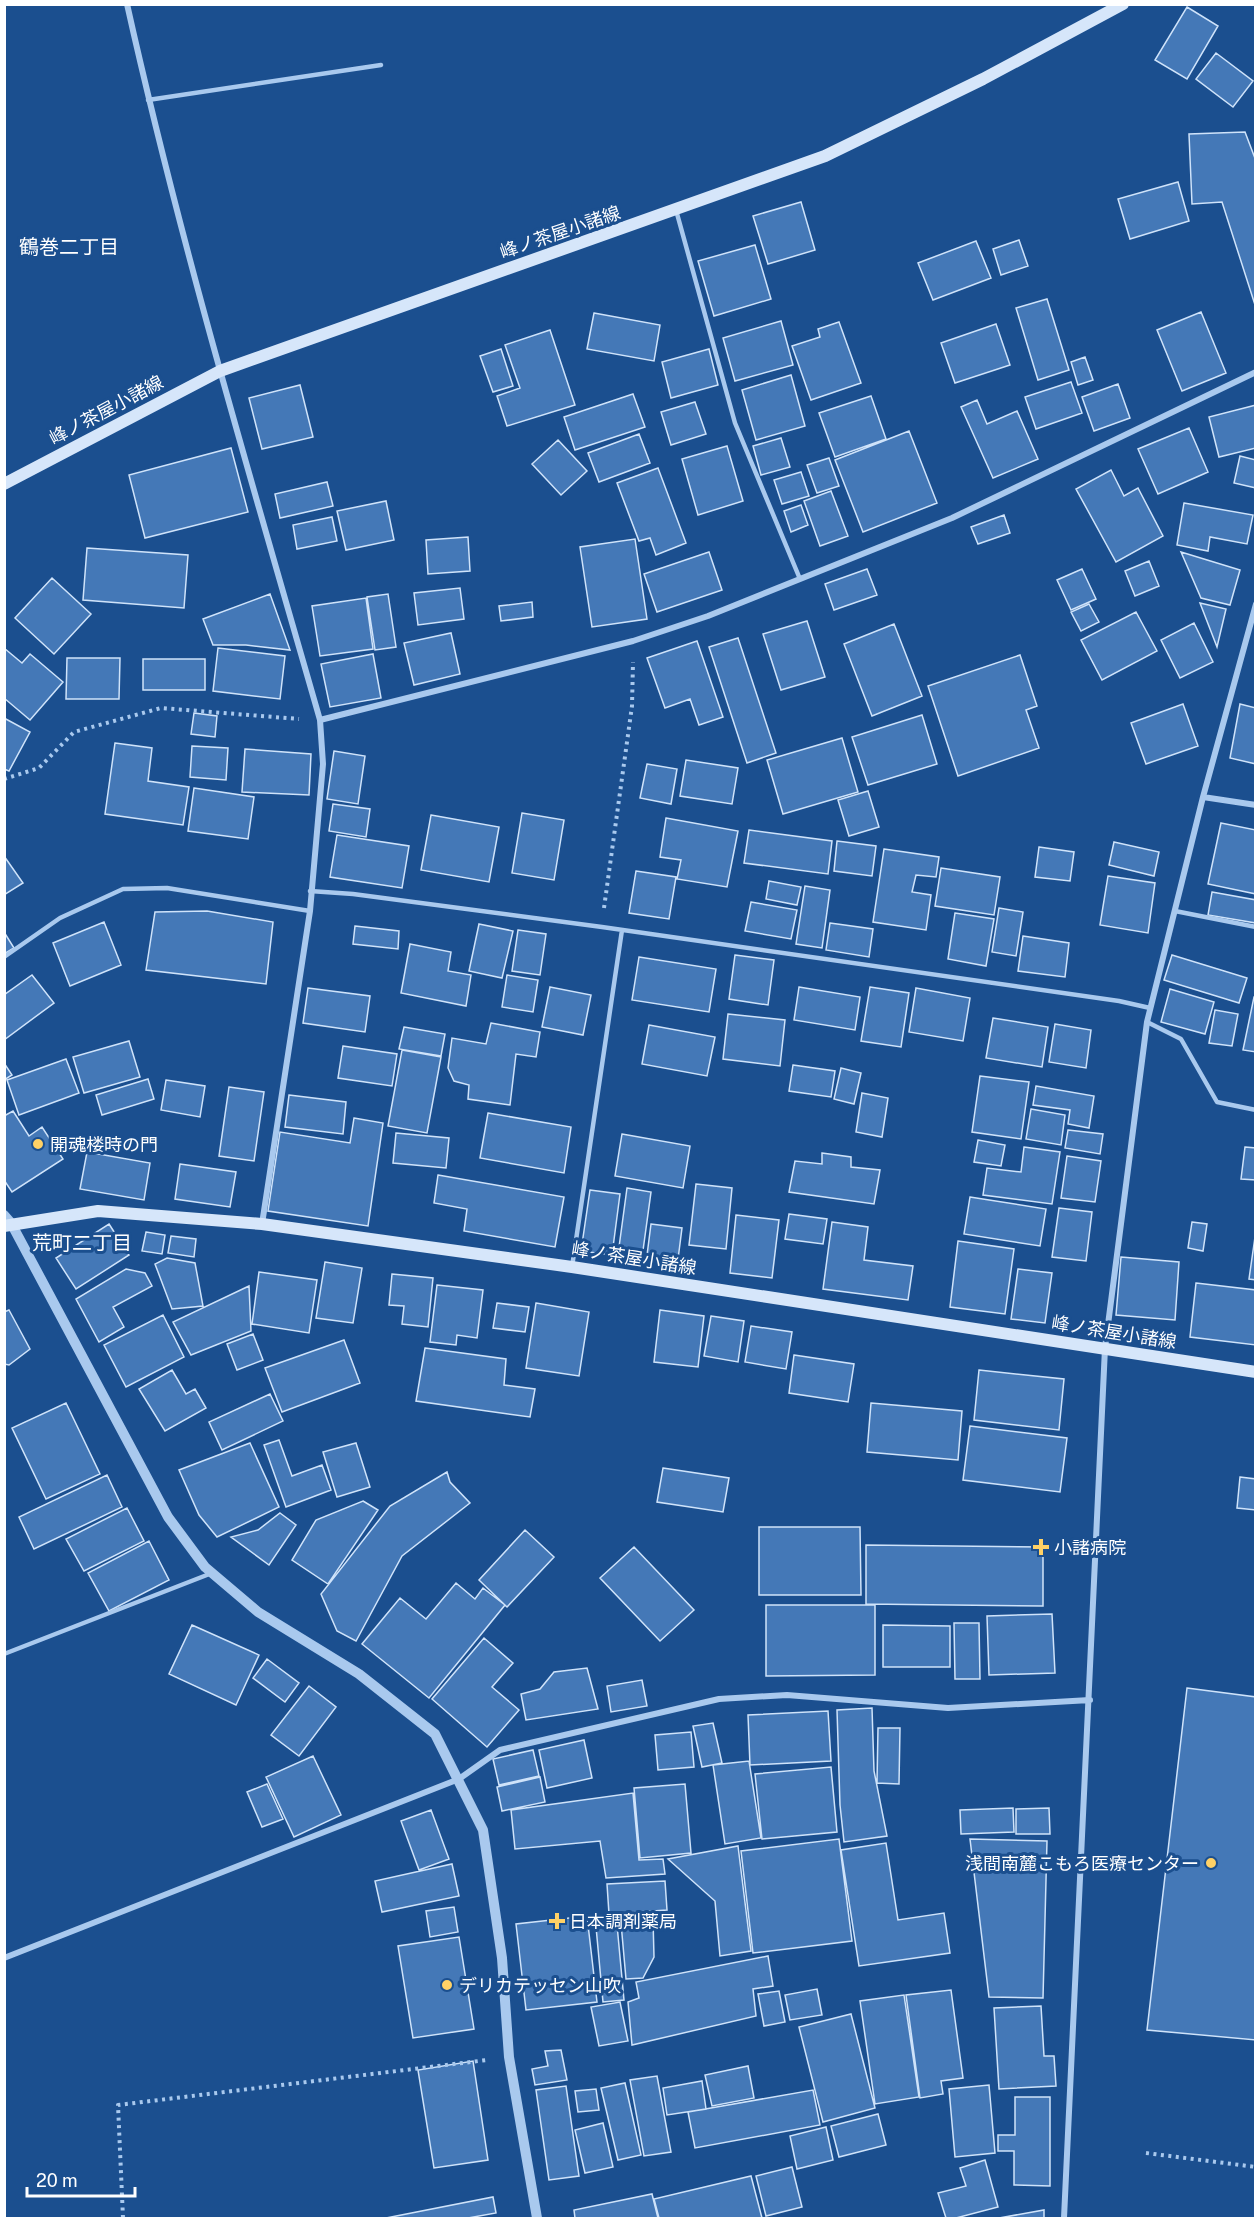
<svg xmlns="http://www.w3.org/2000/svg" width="1260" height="2223" font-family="'Public Sans','Noto Sans JP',sans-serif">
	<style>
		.building { fill: #4478b7; stroke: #cfe3fa; stroke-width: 1.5 }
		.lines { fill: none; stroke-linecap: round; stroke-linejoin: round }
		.path { stroke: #a9c9ee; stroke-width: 4; stroke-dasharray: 3 4.5; stroke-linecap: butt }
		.service { stroke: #a9c9ee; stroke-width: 4.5 }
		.minor { stroke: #a9c9ee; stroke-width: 6 }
		.tertiary { stroke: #a9c9ee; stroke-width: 10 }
		.secondary { stroke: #d6e6fa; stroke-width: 12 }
		.poi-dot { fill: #ffd166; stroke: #1b4f8f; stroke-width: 2 }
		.labels { text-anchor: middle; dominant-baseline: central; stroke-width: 6; stroke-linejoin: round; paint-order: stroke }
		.street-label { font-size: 18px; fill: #fff; stroke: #1b4f8f }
		.poi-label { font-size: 18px; fill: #fff; stroke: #1b4f8f; text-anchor: start }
		.neighbourhood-label { font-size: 20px; fill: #fff; stroke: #1b4f8f }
	</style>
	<rect width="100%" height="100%" fill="#1b4f8f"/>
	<path class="building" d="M1187,7l31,19 -31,53 -32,-19z
		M1216,53l37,28 -20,26 -37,-28z
		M1245,132l11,29v147l-34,-106 -30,2 -3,-70z
		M1178,182l11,39 -59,18 -12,-40z
		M801,202l14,48 -47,14 -15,-48z
		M1019,240l9,26 -27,9 -8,-26z
		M976,241l15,37 -58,22 -15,-37z
		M755,245l16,54 -57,17 -16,-55z
		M1047,299l22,71 -31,10 -22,-72z
		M1201,312l25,61 -44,18 -25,-61z
		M594,313l66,12 -6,36 -67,-12z
		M781,321l12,44 -58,16 -12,-43z
		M839,322l22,61 -50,17 -19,-54 28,-9 -2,-8z
		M996,324l14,41 -55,18 -14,-40z
		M550,330l25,75 -68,21 -10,-30 23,-8 -15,-43z
		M501,349l12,37 -20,6 -13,-36z
		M709,349l9,36 -47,13 -9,-36z
		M1085,357l8,23 -15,5 -7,-23z
		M791,375l14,51 -49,14 -14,-50z
		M1071,382l11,31 -46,16 -11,-32z
		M1118,384l12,34 -36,13 -12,-34z
		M300,385l13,52 -51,12 -13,-51z
		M633,394l12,33 -70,23 -11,-33z
		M871,396l15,43 -51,18 -16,-44z
		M977,400l10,24 30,-13 21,48 -45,19 -32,-71z
		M695,402l11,32 -35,11 -10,-33z
		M1256,405v43l-37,9 -10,-40z
		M1189,428l19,44 -50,22 -20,-45z
		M909,431l28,72 -74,29 -28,-72z
		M639,434l11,29 -51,19 -11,-29z
		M781,438l9,29 -29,8 -8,-29z
		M558,440l29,31 -26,24 -29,-31z
		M727,446l16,55 -45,14 -16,-56z
		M231,448l17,64 -103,26 -16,-63z
		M1240,456l16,4v28l-22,-5z
		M829,458l10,28 -22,7 -10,-28z
		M658,468l28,75 -30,12 -6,-17 -11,3 -22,-58z
		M1111,470l13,26 14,-8 25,48 -47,26 -40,-73z
		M801,472l8,24 -27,8 -8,-24z
		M327,482l6,24 -53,12 -5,-24z
		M831,491l17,45 -28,10 -16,-45z
		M386,501l8,39 -48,10 -9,-39z
		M1184,503l69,12 -6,29 -37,-7 -2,14 -31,-6z
		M801,505l7,20 -17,7 -7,-21z
		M1004,515l6,18 -32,11 -7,-17z
		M332,517l5,24 -40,8 -4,-24z
		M468,537l2,34 -42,3 -2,-34z
		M635,539l12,80 -55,8 -12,-80z
		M87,548l101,7 -4,53 -101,-8z
		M709,552l13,38 -65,22 -13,-38z
		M1181,552l59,18 -10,35 -29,-7z
		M1149,561l10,25 -24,10 -10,-25z
		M867,569l10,26 -43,15 -9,-26z
		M1082,569l14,30 -25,11 -14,-30z
		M52,578l39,36 -37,40 -39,-36z
		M460,588l4,31 -46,6 -4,-32z
		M270,594l20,56 -44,-5h-33l-10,-26z
		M388,594l8,53 -21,3 -8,-53z
		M366,598l7,51 -53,7 -8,-50z
		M532,602l1,15 -32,4 -2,-15z
		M1200,603l26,6 -9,38z
		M1089,604l10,18 -18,9 -10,-19z
		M1136,612l21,39 -55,29 -21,-40z
		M807,621l18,56 -44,13 -18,-56z
		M1194,623l19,39 -33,16 -19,-38z
		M894,624l28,72 -50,20 -28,-72z
		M451,633l9,41 -46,11 -10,-42z
		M738,638l38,115 -29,10 -38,-116z
		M697,641l26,76 -24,8 -9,-26 -25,9 -18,-50z
		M4,648l18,15 8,-9 33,28 -33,38 -26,-22z
		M218,648l67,8 -5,43 -67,-8z
		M373,654l8,44 -51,9 -9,-43z
		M1020,655l17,51 -11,4 13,38 -81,28 -30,-90z
		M67,658h53l-1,41h-53z
		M143,659h62v31h-62z
		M1183,704l15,42 -52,18 -15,-41z
		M1240,704l16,4v56l-26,-6z
		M194,713l23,3 -2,21 -24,-3z
		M922,715l15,49 -69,21 -16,-48z
		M4,718l26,14 -21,39 -5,-2z
		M842,738l16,54 -75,22 -16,-54z
		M115,743l37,5 -4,33 41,6 -6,38 -78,-11z
		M192,746l36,2 -2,32 -36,-3z
		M245,749l66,5 -2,41 -67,-3z
		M334,751l31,5 -7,48 -31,-5z
		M686,760l52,8 -6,36 -52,-8z
		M647,764l30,5 -6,35 -31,-6z
		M194,788l60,9 -6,42 -60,-8z
		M868,791l11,36 -30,9 -11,-36z
		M333,804l37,5 -4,28 -37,-6z
		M522,813l42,7 -10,60 -42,-7z
		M431,815l68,12 -10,55 -68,-12z
		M666,818l72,13 -11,56 -50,-8 4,-19 -21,-3z
		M1221,823l35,7v64l-48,-10z
		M749,830l83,11 -4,33 -84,-11z
		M337,835l72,11 -7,42 -72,-11z
		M837,841l39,5 -4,30 -38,-5z
		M1114,842l45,10 -5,24 -45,-11z
		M1039,847l35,5 -4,29 -35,-4z
		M884,849l55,8 -3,20 -20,-2 -4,17 19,3 -5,35 -53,-8z
		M4,856l19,27 -19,12z
		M941,868l59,9 -6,38 -59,-9z
		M636,871l40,6 -7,42 -40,-6z
		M1108,876l47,7 -7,50 -48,-8z
		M769,881l32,6 -4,18 -31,-6z
		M805,886l25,4 -8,58 -26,-4z
		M1212,892l44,8v23l-48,-8z
		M751,902l46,8 -6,29 -46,-8z
		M999,908l24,4 -7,44 -24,-4z
		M207,911l66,11 -7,62 -120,-14 9,-58z
		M955,913l39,6 -8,47 -38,-7z
		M104,922l17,43 -51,21 -17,-43z
		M830,923l43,6 -4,28 -43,-7z
		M479,924l34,7 -11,47 -33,-7z
		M355,926l44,5 -1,18 -45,-5z
		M518,930l28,4 -6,41 -28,-4z
		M4,932l10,16 -10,6z
		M1023,936l46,7 -4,34 -47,-6z
		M410,944l41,8 -3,19 23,4 -5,31 -65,-13z
		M735,955l39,5 -6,45 -39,-6z
		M1172,955l75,23 -8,25 -75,-23z
		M639,957l77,12 -7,43 -77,-12z
		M32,975l22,28 -50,37v-45z
		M507,975l31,5 -5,32 -31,-5z
		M550,987l41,8 -8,40 -41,-8z
		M799,987l61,10 -5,33 -61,-10z
		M870,987l39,6 -8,54 -40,-6z
		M308,988l62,8 -5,36 -62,-9z
		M916,988l54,10 -7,43 -54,-9z
		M1170,989l44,13 -9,32 -44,-12z
		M1254,997h2v55l-13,-2z
		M1215,1010l23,4 -6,32 -23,-3z
		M728,1014l57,6 -5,46 -57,-7z
		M993,1018l55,9 -6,40 -56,-9z
		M491,1023l49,9 -4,25 -20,-3 -6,51 -42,-6 1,-14 -15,-4 -6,-13 4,-30 34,6z
		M1055,1024l36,6 -5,38 -37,-6z
		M649,1025l66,12 -8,39 -65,-12z
		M404,1027l41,7 -4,22 -42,-7z
		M129,1041l11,36 -56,16 -11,-36z
		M343,1046l54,8 -5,32 -54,-8z
		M402,1050l39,7 -14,76 -39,-7z
		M66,1059l13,34 -60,22 -12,-35z
		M4,1063l8,12 -8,5z
		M793,1065l42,6 -4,26 -42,-6z
		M841,1068l20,5 -7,31 -20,-5z
		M980,1076l49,6 -8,57 -49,-7z
		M148,1079l6,20 -52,16 -6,-20z
		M166,1080l39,6 -5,31 -39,-7z
		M1036,1086l58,10 -5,32 -21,-4 2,-14 -37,-5z
		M229,1087l35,5 -10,69 -35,-5z
		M862,1093l26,5 -6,39 -26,-5z
		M289,1095l57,7 -3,32 -58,-7z
		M1031,1109l34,6 -4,30 -35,-6z
		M13,1111l16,25 13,-9 21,32 -51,33 -8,-12v-64z
		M488,1113l83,14 -7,46 -84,-15z
		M354,1118l29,5 -15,103 -100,-15 12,-79 70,11z
		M1068,1130l35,4 -3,20 -35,-6z
		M396,1133l53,5 -3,30 -53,-5z
		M622,1134l68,12 -7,42 -68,-12z
		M978,1140l27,5 -4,21 -27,-4z
		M1024,1147l36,5 -8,52 -69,-9 4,-27 34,4z
		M1245,1147l11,1v32l-15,-1z
		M87,1152l63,11 -6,37 -64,-11z
		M822,1153l29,4v10l29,3 -6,34 -85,-12 6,-31 27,3z
		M1067,1156l34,5 -6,41 -34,-4z
		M180,1164l56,8 -6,35 -55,-8z
		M438,1175l126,22 -9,50 -91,-16 3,-22 -33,-6z
		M696,1184l36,4 -6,61 -37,-4z
		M627,1188l24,4 -10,73 -24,-3z
		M590,1190l30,4 -8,61 -31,-4z
		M970,1197l76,12 -6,37 -76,-12z
		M1059,1208l33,4 -6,49 -34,-4z
		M789,1214l38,5 -4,25 -38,-5z
		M736,1215l43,5 -7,58 -42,-5z
		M832,1222l36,5 -4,33 49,6 -5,34 -85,-11z
		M1192,1222l15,2 -4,27 -15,-3z
		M109,1224l20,31 -53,34 -20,-31z
		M651,1224l31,4 -5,39 -31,-4z
		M1256,1230v50l-7,-1z
		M146,1232l19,3 -3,19 -20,-3z
		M171,1236l25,3 -2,18 -26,-4z
		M958,1241l56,8 -9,65 -55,-7z
		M1121,1257l58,5 -4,58 -59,-5z
		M167,1258l28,5 8,43 -31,3 -17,-45z
		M325,1262l37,6 -9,55 -37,-5z
		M126,1269l19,4 7,13 -39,21 11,20 -25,15 -23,-43z
		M1018,1269l34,4 -7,50 -34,-4z
		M259,1272l58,8 -8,53 -57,-9z
		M392,1274l41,4 -5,49 -26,-3 2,-18 -15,-1z
		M1196,1283l60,7v55l-66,-8z
		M437,1285l46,5 -6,48 -20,-3 -1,10 -26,-3z
		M249,1286l2,45 -60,24 -18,-33z
		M497,1303l32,4 -4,25 -32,-4z
		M536,1303l53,9 -10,64 -53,-8z
		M9,1310l21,39 -21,16 -5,-1v-52z
		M660,1310l44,6 -6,51 -44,-5z
		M163,1315l21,42 -58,30 -22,-42z
		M711,1316l33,5 -6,41 -34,-6z
		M751,1326l41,6 -6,37 -41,-7z
		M253,1334l10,26 -26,10 -10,-26z
		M344,1340l16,43 -78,29 -17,-44z
		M425,1348l81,11 -2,26 31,4 -5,28 -114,-16z
		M794,1355l60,9 -6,38 -59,-9z
		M172,1370l14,24 9,-5 11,19 -41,23 -26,-42z
		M979,1370l85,9 -5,51 -85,-10z
		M270,1394l13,27 -61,29 -13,-28z
		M66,1403l34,71 -54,25 -34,-71z
		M871,1403l91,8 -4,49 -91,-8z
		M970,1426l97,12 -7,54 -97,-12z
		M279,1440l13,36 30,-11 9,25 -45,17 -22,-62z
		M250,1443l29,64 -62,30 -18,-22 -20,-45z
		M356,1443l14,44 -33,10 -14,-45z
		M663,1468l66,10 -6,34 -66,-10z
		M447,1472l3,10 20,21 -68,53 -46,85 -19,-10 -16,-37 69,-88z
		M107,1475l15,32 -88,42 -15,-32z
		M1240,1477l16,2v31l-19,-2z
		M363,1501l15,9 -50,74 -36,-24 24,-40z
		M127,1508l17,33 -60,30 -18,-32z
		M280,1513l16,12 -27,40 -38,-28 27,-7z
		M759,1527h101l1,68h-102z
		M525,1530l29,27 -47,50 -28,-27z
		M149,1541l20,39 -60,31 -21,-38z
		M866,1545l177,2v59l-177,-2z
		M634,1547l60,63 -34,31 -60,-63z
		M456,1583l19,16 8,-11 22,17 -76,93 -67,-54 38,-46 26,21z
		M766,1605h109v70l-109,1z
		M1052,1614l3,59 -66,2 -2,-59z
		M954,1623h25l1,56h-25z
		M192,1625l67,30 -23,50 -67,-31z
		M883,1625l67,1v41h-67z
		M484,1638l29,25 -21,24 27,23 -32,37 -55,-48z
		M267,1659l32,24 -14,19 -32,-24z
		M587,1668l11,41 -72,11 -5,-26 19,-5 14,-17z
		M642,1680l5,26 -36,6 -4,-26z
		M309,1686l27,21 -37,49 -28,-21z
		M1187,1688l69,9v343l-109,-10z
		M872,1708l2,63 13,65 -43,6 -4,-37 -3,-95z
		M828,1711l3,50 -81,4 -2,-50z
		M713,1723l9,40 -20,4 -9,-41z
		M878,1728h22l-1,56 -22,-1z
		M691,1732l3,35 -36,3 -3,-35z
		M584,1740l8,38 -45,10 -8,-38z
		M533,1750l6,26 -40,9 -6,-26z
		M313,1756l28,59 -47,22 -28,-60z
		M749,1761l12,77 -36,6 -12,-79z
		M831,1767l6,65 -75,7 -7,-65z
		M540,1777l5,25 -43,9 -5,-24z
		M267,1784l16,35 -21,8 -15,-35z
		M685,1784l6,69 -51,5 -6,-70z
		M633,1793l6,67 24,-1 2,15 -59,4 -6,-37 -85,8 -4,-39z
		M1013,1808l1,24 -53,2 -1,-24z
		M1049,1808l1,26h-34v-25z
		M431,1810l18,49 -30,11 -18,-49z
		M839,1839l13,102 -99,12 -12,-102z
		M970,1839l77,2 -4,157 -54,-1z
		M886,1843l12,77 46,-7 6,40 -91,13 -18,-116z
		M738,1846l13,105 -31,5 -5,-55 -47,-42z
		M452,1864l7,32 -77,16 -7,-31z
		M665,1881l2,29 -58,4 -2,-30z
		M454,1907l4,25 -28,5 -4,-26z
		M616,1914l8,86 -21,2 -8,-86z
		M587,1916l10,86 -71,8 -10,-86z
		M653,1919l1,38 -11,21 -17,1 -5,-56z
		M459,1937l15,92 -61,9 -15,-92z
		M768,1956l5,30 -20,3 3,27 -124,29 -4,-43 11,-4 -3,-16z
		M817,1989l5,26 -32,5 -5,-25z
		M951,1990l12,88 -22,3 2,13 -23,4 -14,-103z
		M779,1991l6,31 -21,4 -6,-32z
		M904,1995l15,102 -44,7 -15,-103z
		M620,2002l8,39 -29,5 -8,-39z
		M1041,2006l3,50h10l2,30 -57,3 -5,-81z
		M851,2014l24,94 -52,14 -24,-95z
		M561,2050l6,30 -32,5 -3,-16 16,-3 -3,-15z
		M473,2061l15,99 -54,8 -16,-98z
		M748,2066l6,32 -42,8 -7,-31z
		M657,2076l14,76 -27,4 -14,-76z
		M702,2081l4,28 -39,6 -4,-27z
		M625,2083l16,72 -23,5 -17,-72z
		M989,2085l6,68 -40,4 -6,-68z
		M566,2086l13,90 -30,4 -13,-90z
		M596,2089l3,21 -21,2 -3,-21z
		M813,2090l7,35 -125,23 -7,-36z
		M1015,2097h35v89l-36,-1v-34h-16v-16h17z
		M878,2114l8,31 -47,12 -8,-31z
		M603,2123l10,44 -28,6 -10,-43z
		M826,2127l7,33 -36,9 -7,-33z
		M985,2160l13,47 -42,11h-10l-8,-25 28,-7 -6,-18z
		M792,2167l10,40 -36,9 -10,-40z
		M751,2176l11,42h-103l-5,-19z
		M652,2194l6,24h-83l-1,-8z
		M493,2197l3,16 -28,5h-82z
		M1044,2210v8h-45z"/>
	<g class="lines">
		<path class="path" d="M4,779l35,-11 35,-36 87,-24 138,11
			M604,908l28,-202 1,-44
			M1146,2153l110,14
			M123,2218l-5,-113 369,-45"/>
		<path class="service" d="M148,100l233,-35
			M676,210l59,213 65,156
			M310,891l43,3 249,33 517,74 31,7
			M1175,911l81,16
			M4,957l56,-39 63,-29 44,-1 143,23
			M1147,1022l34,17 36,63 39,8
			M572,1267l50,-337
			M4,1654l208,-81"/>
		<path class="minor" d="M127,4c54,242 125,479 193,716l3,44 -13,147 -48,313
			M320,720l313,-79 75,-25 244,-98 304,-146
			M1203,797l53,8
			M4,1958l455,-179 41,-29 219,-51 68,-4 161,13 142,-8
			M1064,2218l41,-870 42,-326 56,-225 53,-193"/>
		<path class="tertiary" d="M4,1215l7,8 157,294 37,50 53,45 101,62 76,60 48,96 19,128 7,99 28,161"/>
		<path class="secondary" d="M4,484l216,-113 605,-215 158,-77 140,-75
			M4,1226l94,-15 164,13 310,43 684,105"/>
	</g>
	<g class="poi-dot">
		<circle cx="38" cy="1144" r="6"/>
		<path d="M1038 1538h6v6h6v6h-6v6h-6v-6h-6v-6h6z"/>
		<circle cx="1211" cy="1863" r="6"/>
		<path d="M554 1912h6v6h6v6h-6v6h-6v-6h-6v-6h6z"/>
		<circle cx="447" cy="1985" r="6"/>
	</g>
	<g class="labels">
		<g class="street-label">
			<text transform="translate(560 232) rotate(-19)">峰ノ茶屋小諸線</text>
			<text transform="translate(106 410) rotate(-28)">峰ノ茶屋小諸線</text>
			<text transform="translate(634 1258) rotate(9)">峰ノ茶屋小諸線</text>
			<text transform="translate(1114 1332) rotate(9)">峰ノ茶屋小諸線</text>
		</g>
		<g class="poi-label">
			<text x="50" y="1144">開魂楼時の門</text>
			<text x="1054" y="1547">小諸病院</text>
			<text x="1199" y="1863" text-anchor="end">浅間南麓こもろ医療センター</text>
			<text x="569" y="1921">日本調剤薬局</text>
			<text x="459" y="1985">デリカテッセン山吹</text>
		</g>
		<g class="neighbourhood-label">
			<text x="69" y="247">鶴巻二丁目</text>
			<text x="82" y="1243">荒町二丁目</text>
		</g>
	</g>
	<rect width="1260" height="2223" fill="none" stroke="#ffffff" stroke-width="12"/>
	<path d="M27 2187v9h108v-9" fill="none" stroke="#ffffff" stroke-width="3"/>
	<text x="36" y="2187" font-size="18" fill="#ffffff" stroke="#1b4f8f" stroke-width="4.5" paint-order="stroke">20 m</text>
</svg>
